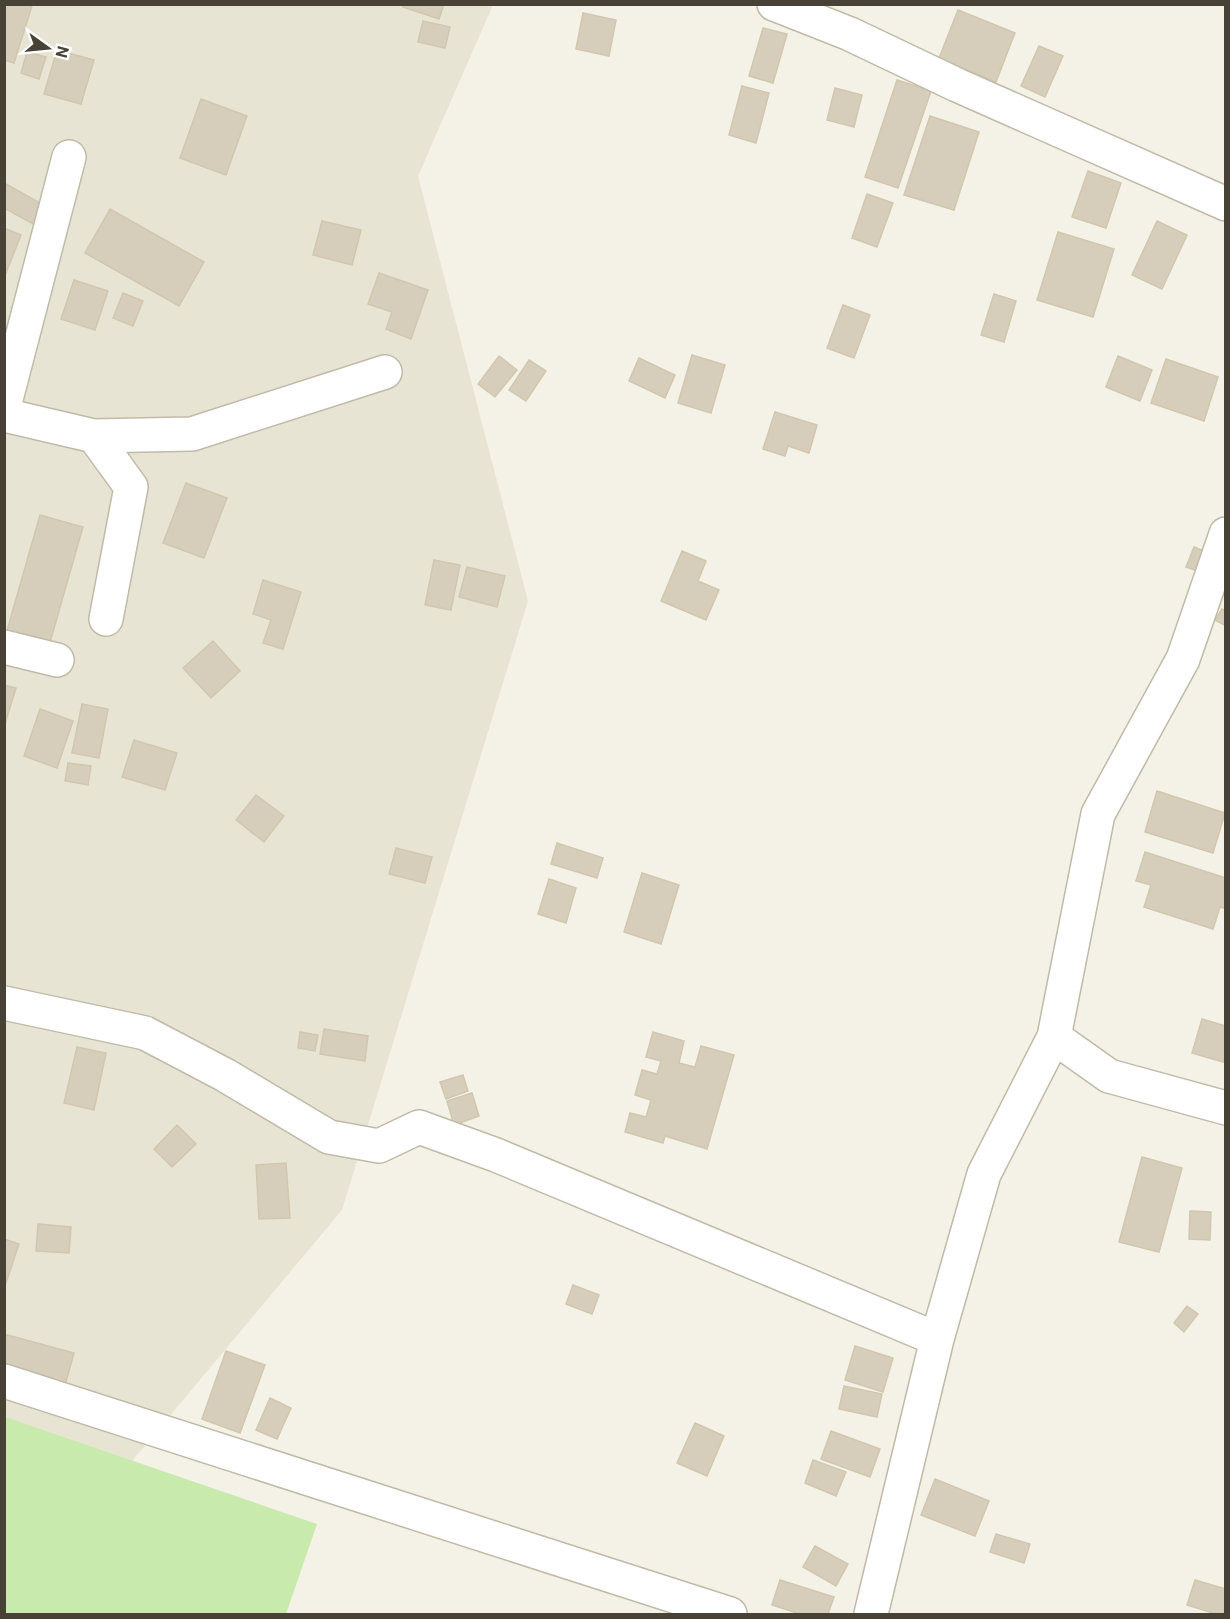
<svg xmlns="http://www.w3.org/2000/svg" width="1230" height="1619" font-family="Roboto,sans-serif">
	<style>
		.residential { fill: #e8e4d4 }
		.green { fill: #c8eaad }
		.building { fill: #d6cebb; stroke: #d1c7ae; stroke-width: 1.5 }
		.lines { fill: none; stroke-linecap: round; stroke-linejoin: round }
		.minor-casing { stroke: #c0baa8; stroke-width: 36 }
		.minor { stroke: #fff; stroke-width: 33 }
	</style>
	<rect width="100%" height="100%" fill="#f4f1e6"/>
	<path class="residential" d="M5,5h488l-75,171 110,425 -186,609 -337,403z"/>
	<path class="green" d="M5,1417l312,107 -31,90h-281z"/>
	<path class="building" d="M5,4h23l4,2 -18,57 -10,-3z
		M404,4h40l-5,15 -36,-12z
		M958,10l57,23 -19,49 -57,-24z
		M583,13l33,7 -7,36 -33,-7z
		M423,21l27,6 -5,21 -27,-6z
		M763,28l24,6 -14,49 -24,-7z
		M1039,46l24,10 -18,41 -24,-11z
		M57,50l37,10 -13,44 -37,-10z
		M27,52l19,5 -7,22 -18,-6z
		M897,80l34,11 -33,97 -33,-11z
		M742,86l27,7 -13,50 -27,-8z
		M835,88l27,7 -8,32 -27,-7z
		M201,99l46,17 -21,59 -46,-17z
		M930,116l49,16 -25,78 -50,-15z
		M1088,171l33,12 -15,45 -34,-11z
		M6,184l52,29 -10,19 -44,-24v-20z
		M867,194l26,9 -16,44 -25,-9z
		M110,209l94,53 -25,44 -94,-53z
		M322,221l39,9 -9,35 -39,-10z
		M1157,221l30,14 -25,54 -30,-14z
		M4,228l17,7 -17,43z
		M1058,232l56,17 -21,68 -56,-17z
		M379,273l49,17 -17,49 -25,-10 6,-17 -24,-8z
		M74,280l34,11 -13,39 -34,-11z
		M123,293l20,8 -10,25 -20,-8z
		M994,294l22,7 -12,41 -23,-7z
		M843,305l27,10 -16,43 -27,-10z
		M692,355l33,10 -14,48 -33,-10z
		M499,356l18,14 -22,27 -17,-13z
		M1118,356l34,14 -12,31 -34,-14z
		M639,358l36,17 -10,23 -36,-17z
		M1166,359l52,18 -14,44 -53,-18z
		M529,360l17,11 -20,30 -17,-11z
		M775,412l42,13 -8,28 -21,-7 -3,10 -22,-7z
		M186,483l41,15 -23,60 -41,-15z
		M40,515l43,12 -34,119 -43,-12z
		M1194,547l15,6 -8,19 -15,-5z
		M682,551l24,10 -8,20 21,9 -13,30 -45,-19z
		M434,560l26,5 -9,45 -26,-5z
		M467,567l38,9 -8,31 -38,-10z
		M263,580l38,12 -18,57 -20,-6 8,-23 -18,-6z
		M1222,609l4,2v15l-11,-6z
		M213,641l27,30 -29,27 -28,-30z
		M4,685l12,3 -11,36h-1z
		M82,704l26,5 -9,49 -27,-5z
		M40,709l33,12 -16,47 -33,-12z
		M134,740l43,13 -12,37 -43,-13z
		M68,763l23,3 -3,19 -23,-4z
		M1157,791l68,22 -12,40 -68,-21z
		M256,795l28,21 -20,26 -28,-22z
		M557,843l46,15 -6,20 -46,-14z
		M396,848l36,9 -7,26 -36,-9z
		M1145,852l81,26v31l-6,-2 -7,22 -69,-22 7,-22 -15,-4z
		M642,873l37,12 -18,59 -37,-12z
		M549,879l27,9 -10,35 -28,-9z
		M1202,1019l24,7v29l-3,7 -31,-9z
		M324,1029l44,7 -3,25 -45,-7z
		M300,1032l18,3 -3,16 -17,-3z
		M653,1032l31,9 -5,22 16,4 6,-21 33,9 -27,94 -42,-13 -2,7 -38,-11 5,-19 16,4 5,-17 -16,-5 7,-25 15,4 4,-13 -15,-4z
		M77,1047l29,6 -12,57 -30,-7z
		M463,1075l5,16 -22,8 -6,-17z
		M472,1093l7,23 -25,9 -7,-24z
		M177,1125l19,19 -24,23 -18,-18z
		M1142,1157l40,11 -23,84 -40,-10z
		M286,1163l4,55 -31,1 -3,-54z
		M1190,1211l21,1 -1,28 -21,-1z
		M38,1224l33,3 -2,26 -33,-2z
		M4,1239l15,5 -15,45z
		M573,1285l26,10 -7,19 -26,-10z
		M1187,1306l11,8 -14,18 -10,-9z
		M4,1334l70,19 -9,32 -61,-17z
		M855,1346l38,12 -10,34 -38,-12z
		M226,1351l39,14 -25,68 -38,-14z
		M844,1386l38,8 -5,23 -38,-8z
		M270,1398l21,10 -14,31 -21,-9z
		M695,1423l29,13 -17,40 -30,-13z
		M831,1431l49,18 -10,28 -49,-18z
		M813,1460l33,12 -10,24 -31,-13z
		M935,1479l54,22 -14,35 -54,-21z
		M996,1534l34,10 -6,19 -34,-11z
		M815,1546l33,18 -12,22 -33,-19z
		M780,1580l54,17 -6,17h-28l-28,-9z
		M1195,1580l31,9 -2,25h-8l-29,-9z"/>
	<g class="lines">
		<g class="minor-casing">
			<path id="minor" d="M774,4l76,30 107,51 269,119
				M4,407l65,-250
				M4,415l90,21 98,-2 193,-62
				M94,436l37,51 -25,132
				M4,647l53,13
				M4,1003l141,30 80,42 104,62 50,9 40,-19 77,28 441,184
				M1054,1037l55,39 117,32
				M4,1381l726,233
				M871,1614l66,-275 47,-165 70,-137 44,-223 85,-155 43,-125"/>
		</g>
		<use href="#minor" class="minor"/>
	</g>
	<rect width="1230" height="1619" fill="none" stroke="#474235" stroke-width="12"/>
	<g transform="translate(48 48) rotate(105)" stroke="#ffffff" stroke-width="4.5" paint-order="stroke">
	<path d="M0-4.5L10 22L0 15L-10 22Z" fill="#474235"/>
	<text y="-9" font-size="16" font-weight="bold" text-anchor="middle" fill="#474235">N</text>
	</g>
</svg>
